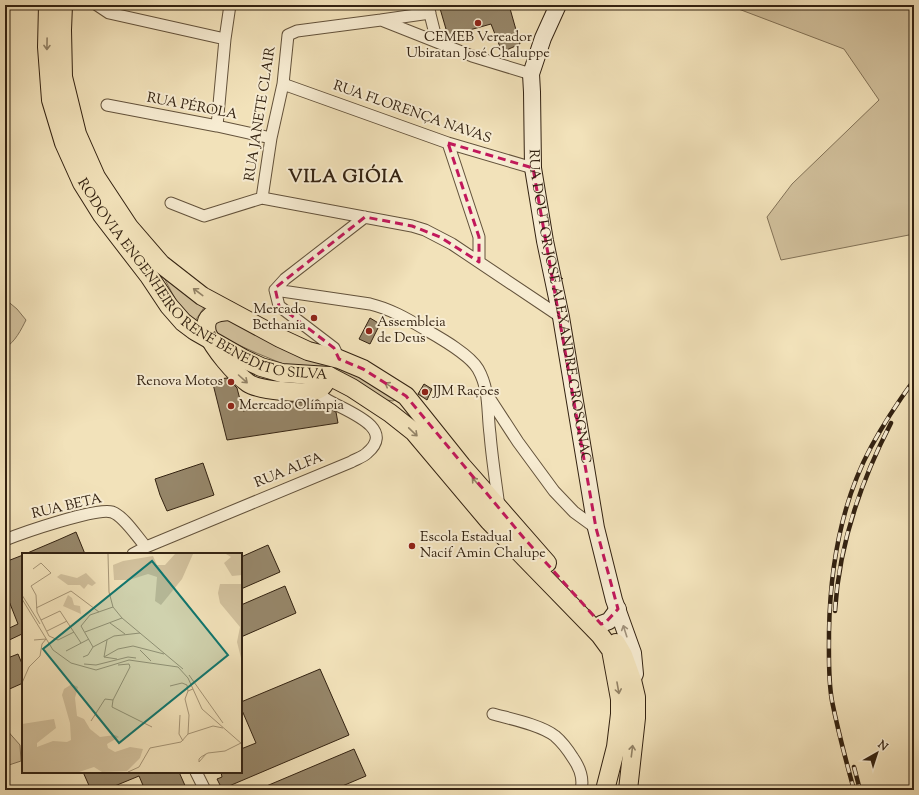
<svg xmlns="http://www.w3.org/2000/svg" width="919" height="795" font-family="'Sorts Mill Goudy',serif">
	<style>
		.green { fill: #d2c19d; stroke: #827257 }
		.building { fill: #968669; stroke: #321 }
		.lines { fill: none; stroke-linecap: round; stroke-linejoin: round }
		.street-casing { stroke: #63523b; stroke-width: 13 }
		.secondary-casing { stroke: #321; stroke-width: 18 }
		.primary-casing { stroke: #321; stroke-width: 20 }
		.street { stroke: #f7ecd2; stroke-width: 11 }
		.secondary { stroke: #f7ecd2; stroke-width: 16 }
		.primary { stroke: #f2e2ba; stroke-width: 18 }
		.rail-casing { stroke: #321; stroke-width: 4.5 }
		.rail { stroke: #f7ecd2; stroke-width: 3; stroke-dasharray: 9; stroke-linecap: butt }
		.oneway { stroke: #928266 }
		.oneway2 { stroke: #9f917b }
		.marked { fill: none; stroke: #c2185b; stroke-width: 3; stroke-dasharray: 8 5; stroke-linejoin: round }
		.poi-dot { fill: #8f2418; stroke: #f7ecd2; stroke-width: 1.5 }
		.labels { text-anchor: middle; dominant-baseline: central; stroke-width: 4; stroke-linejoin: round; paint-order: stroke }
		.poi-label { font-size: 14px; fill: #321; stroke: #f7ecd2; text-anchor: start }
		.street-label { font-size: 14px; fill: #321; stroke: #f7ecd2 }
		.district-label { font-size: 18px; font-weight: bold; letter-spacing: 1px; fill: #321; stroke: #f7ecd2 }
		.inset-road { fill: none; stroke: #a69576; stroke-width: 1 }
		.view { fill: #0f766e; fill-opacity: 0.15; stroke: #0f766e; stroke-width: 2 }
		.inset-edge { fill: none; stroke: #321; stroke-width: 2 }
	</style>
	<rect width="100%" height="100%" fill="#f2e2ba"/>
	<filter id="stains"><feTurbulence type="fractalNoise" baseFrequency=".005" numOctaves="4"/><feColorMatrix values="0 0 0 0 .2 0 0 0 0 .09 0 0 0 0 .02 0 0 0 .5 -.17"/></filter>
	<radialGradient id="worn" r=".72"><stop offset=".6" stop-color="#630" stop-opacity="0"/><stop offset="1" stop-color="#630" stop-opacity=".3"/></radialGradient>
	<path class="green" d="M728,5h186v229l-133,26 -14,-43 25,-33 87,-84 -35,-51z
		M161,272l44,34 -10,15 -15,-13z
		M5,299l12,10 9,11c-5,10 -11,22 -21,28z
		M225,318l141,56 31,25 -4,2 -7,-1c-58,-20 -116,-38 -170,-66l-3,-11z
		M5,728l15,17 1,16 -15,5z"/>
	<path class="building" d="M439,5h70l11,39 -18,8 -11,-28 -43,12z
		M370,318l10,6 -10,20 -11,-5z
		M227,378l10,10 6,23 47,-9h14l13,-1 3,3 3,5 5,-1 8,4 2,11 -111,17 -15,-60z
		M424,384l8,5 -5,11 -9,-6z
		M203,463l11,32 -47,16 -7,-16 -5,-16z
		M76,532l9,22h-60l33,-14z
		M268,545l12,27 -39,17v-32z
		M23,555v81l-1,-2 -17,8v-12l13,-6 -13,-33v-29z
		M285,586l11,27 -55,24v-32z
		M18,654l5,12v17l-18,8v-32z
		M320,669l29,66 -127,54 -5,-10 5,-2 -1,-5h20v-23l15,-6 -15,-35v-6z
		M354,749l12,27 -33,14h-76z
		M83,772h96l8,18h-42l-6,-14 -34,14h-14z"/>
	<g class="lines">
		<g class="street-casing">
			<path id="street" d="M97,5l12,8 116,26
				M428,6l9,36
				M381,20l49,-7
				M283,84l165,59 85,25
				M107,105l110,21 54,12
				M217,126l8,-87 5,-34
				M448,143l31,94v25
				M262,198l9,-60 12,-54 5,-49 9,-4 84,-11 91,36 59,18
				M171,203l33,13 58,-18 150,28 13,4 27,14 109,73
				M275,290l95,14c21,5 39,16 58,27 14,8 42,24 50,38 12,21 9,43 12,65 2,25 6,49 9,73
				M275,290l10,-11 80,-62
				M275,290l4,16 55,42 5,11
				M488,396l30,46 36,49 20,21 22,16
				M5,540c17,-7 92,-33 107,-28 12,4 25,25 34,35
				M133,554l13,-7 205,-85c5,-3 12,-5 16,-9 31,-26 -24,-43 -41,-54 -3,-2 -6,-5 -9,-9
				M493,714c18,5 48,11 62,22 7,6 13,14 18,22 7,10 11,20 8,32
				M196,772l9,18"/>
		</g>
		<g class="secondary-casing">
			<g id="secondary">
				<path id="s1" d="M558,5l-15,33 -12,36 1,18 1,76 12,73 16,76 35,211 18,72 19,53 2,21 -2,4"/>
				<path d="M601,624l8,-3 9,-12"/>
			</g>
		</g>
		<g class="primary-casing">
			<g id="primary">
				<path id="s2" d="M48,5l-1,42 4,53 13,43 18,40 20,32 47,61 20,30 14,16 12,9 49,28 17,8 21,6 47,3 23,12 38,25 24,19 75,89 111,114 11,15 9,49v15l-4,33 -11,43"/>
				<path d="M63,5l-1,25 1,47 14,57 19,43 33,50 32,37 41,32 78,42 28,13 31,8 24,10 43,27 56,70 85,97"/>
				<path d="M229,311c-15,1 -26,5 -22,22 7,16 27,40 41,50 10,7 58,12 69,7 6,-2 9,-9 12,-14"/>
				<path d="M616,643l7,12 9,25 4,17v21l-8,72"/>
			</g>
		</g>
		<use href="#street" class="street"/>
		<use href="#secondary" class="secondary"/>
		<use href="#primary" class="primary"/>
		<g class="rail-casing">
			<path id="rail" d="M835,611c4,-67 25,-128 56,-188
				M854,767l6,23
				M854,790c-8,-29 -16,-59 -22,-89 -4,-22 -3,-47 -3,-69 1,-64 12,-129 42,-185 13,-24 27,-45 43,-67"/>
		</g>
		<use href="#rail" class="rail"/>
	</g>
	<defs><path id="oneway-shaft" d="M-6 0H5M1.5-3L5.5 0L1.5 3" fill="none" stroke-width="1.6" stroke-linecap="round" stroke-linejoin="round"/></defs>
	<g class="oneway">
		<use href="#oneway-shaft" transform="translate(47 44) rotate(91)"/>
		<use href="#oneway-shaft" transform="translate(198 292) rotate(-143)"/>
		<use href="#oneway-shaft" transform="translate(243 379) rotate(42)"/>
		<use href="#oneway-shaft" transform="translate(390 386) rotate(-149)"/>
		<use href="#oneway-shaft" transform="translate(413 432) rotate(44)"/>
		<use href="#oneway-shaft" transform="translate(476 482) rotate(-131)"/>
		<use href="#oneway-shaft" transform="translate(618 688) rotate(80)"/>
		<use href="#oneway-shaft" transform="translate(632 751) rotate(-83)"/>
	</g>
	<use class="oneway2" href="#oneway-shaft" transform="translate(625 631) rotate(-108)"/>
	<path class="marked" d="M448,143l85,25 63,360 22,81 -13,14 -4,1 -78,-87 -117,-141 -43,-27 -24,-10 -5,-11 -55,-42 -4,-18 90,-71 47,9 28,11 39,25v-25z"/>
	<g class="poi-dot">
		<circle cx="478" cy="23" r="4"/>
		<circle cx="314" cy="318" r="4"/>
		<circle cx="369" cy="331" r="4"/>
		<circle cx="231" cy="382" r="4"/>
		<circle cx="425" cy="392" r="4"/>
		<circle cx="231" cy="406" r="4"/>
		<circle cx="412" cy="546" r="4"/>
	</g>
	<g class="labels">
		<g class="poi-label">
			<text x="478" y="38" text-anchor="middle">CEMEB Vereador<tspan x="478" dy="16">Ubiratan José Chaluppe</tspan></text>
			<text x="306" y="310" text-anchor="end">Mercado<tspan x="306" dy="16">Bethania</tspan></text>
			<text x="377" y="323">Assembleia<tspan x="377" dy="16">de Deus</tspan></text>
			<text x="223" y="382" text-anchor="end">Renova Motos</text>
			<text x="433" y="392">JJM Rações</text>
			<text x="239" y="406">Mercado Olímpia</text>
			<text x="420" y="538">Escola Estadual<tspan x="420" dy="16">Nacif Amin Chalupe</tspan></text>
		</g>
		<g class="street-label">
			<text transform="translate(192 107) rotate(11)">RUA PÉROLA</text>
			<text transform="translate(412 113) rotate(19)">RUA FLORENÇA NAVAS</text>
			<text transform="translate(261 114) rotate(-81)">RUA JANETE CLAIR</text>
			<text stroke="none"><textPath href="#s2" startOffset="347">RODOVIA ENGENHEIRO RENÊ BENEDITO SILVA</textPath></text>
			<text stroke="none"><textPath href="#s1" startOffset="309">RUA DOUTOR JOSÉ ALEXANDRE CROSGNAC</textPath></text>
			<text transform="translate(289 471) rotate(-22)">RUA ALFA</text>
			<text transform="translate(67 507) rotate(-13)">RUA BETA</text>
		</g>
		<g class="district-label">
			<text x="346" y="178">VILA GIÓIA</text>
		</g>
	</g>
	<g transform="translate(22 553)">
		<rect width="220" height="220" fill="#f2e2ba"/>
		<path d="M153,1h18l-11,25 -21,26 -6,-4 2,-24 -9,-3 -19,6h-15l-1,-15 10,-4 30,-5 4,9h8zM204,1h16v21l-10,1 -8,-13 7,-6zM64,20l10,10 -4,3 -4,-2 -4,5 -4,-4h-12l-11,-8 4,-3 16,4zM198,31h22v78l-5,-20 3,-15 -20,-24 -2,-10zM46,42l4,3 2,7 6,1 1,8 -18,-8zM50,131l6,3 -3,11 2,18 7,3 6,10 10,8 15,-2 4,2 -12,7 1,4 7,4 15,-5 13,2 -3,9 -13,13 -25,1 -8,-5 -15,5h-57v-48l32,-5 2,9 -19,15v4l16,-6 14,1 4,-2 -1,-17 -8,-28 2,-6z" fill="#d2c19d"/>
		<path class="inset-road" d="M86,1l1,38 4,15 9,11 61,51M11,16l8,-6 10,10 -20,13 5,9 1,17 12,24 9,4 16,-8M0,42l18,29M0,46l31,51 18,13 25,7 33,-10 49,7 10,11 14,31 40,35M14,55l35,-17 28,21M19,67l19,-9 21,32M88,70l15,11M25,78l20,-10M63,79l37,-14M71,94l-12,-21 9,-11 23,-8M118,97l11,11M44,98l23,-12M61,104l5,-2 5,-8 21,-11 26,-3M82,104l14,-8 15,-3 31,8M82,104l3,-17M82,104l13,2M62,111l12,1 32,-8 8,1M96,112l11,-1 1,3 -17,33 -1,7 40,20M167,122l34,48M0,130l7,-16 11,-11 2,-12 4,-5 -12,1M148,133l12,-3 5,2 1,6M158,162l-1,19 4,7M69,168l14,-22 8,1M166,181l1,-19 -4,-16 3,-8 5,-2M184,201l-7,8v-3l2,-2 5,-3 2,-1 17,-2 16,-8M106,219l11,-5 11,-19 31,-6 7,-8 25,-8 10,2"/>
		<path class="view" d="M130,8l76,94 -109,88 -76,-94z"/>
		<rect width="220" height="220" class="inset-edge"/>
	</g>
	<rect width="919" height="795" fill="none" stroke="#f2e2ba" stroke-width="20"/>
	<rect x="6" y="6" width="907" height="783" fill="none" stroke="#321" stroke-width="2"/>
	<rect x="10" y="10" width="899" height="775" fill="none" stroke="#321"/>
	<g transform="translate(877 753) rotate(39)" stroke="#f7ecd2" stroke-width="3" paint-order="stroke">
	<path d="M0-3L7 15L0 10L-7 15Z" fill="#332211"/>
	<text y="-6" font-size="11" font-weight="bold" text-anchor="middle" fill="#332211">N</text>
	</g>
	<rect width="100%" height="100%" filter="url(#stains)"/>
	<rect width="100%" height="100%" fill="url(#worn)"/>
</svg>
